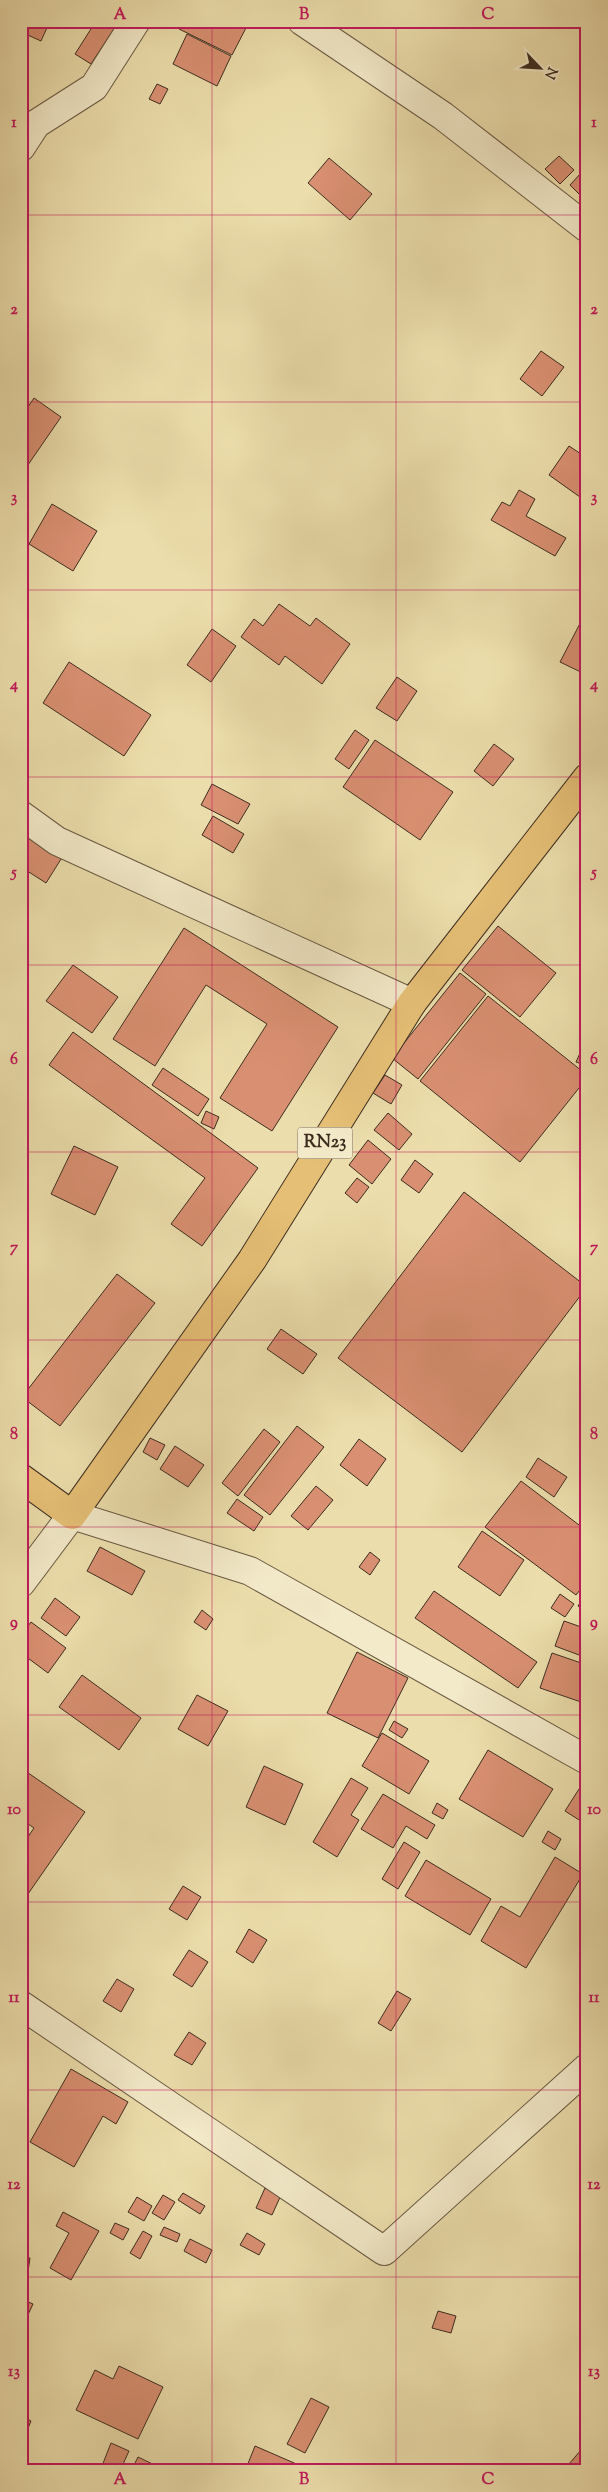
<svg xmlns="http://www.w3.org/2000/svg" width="608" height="2492" font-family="'Sorts Mill Goudy',serif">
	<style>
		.building { fill: #d99072; stroke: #3d2d1f }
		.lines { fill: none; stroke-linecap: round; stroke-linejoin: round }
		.minor-casing { stroke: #695942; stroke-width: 30 }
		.major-casing { stroke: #3d2d1f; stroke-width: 30 }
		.minor { stroke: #f3eac9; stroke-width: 28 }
		.major { stroke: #e6bf76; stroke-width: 28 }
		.grid { fill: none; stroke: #c2185b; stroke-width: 1; stroke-opacity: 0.55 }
		.labels { text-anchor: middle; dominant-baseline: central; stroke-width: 4; stroke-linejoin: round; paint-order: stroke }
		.shield { fill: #f3eac9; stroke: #746652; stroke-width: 1 }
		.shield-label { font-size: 18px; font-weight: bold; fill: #3d2d1f }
		.neatline { fill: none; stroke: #c2185b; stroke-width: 2 }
		.grid-label { font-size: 16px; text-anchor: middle; font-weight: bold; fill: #c2185b }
	</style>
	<rect width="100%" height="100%" fill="#ecdeac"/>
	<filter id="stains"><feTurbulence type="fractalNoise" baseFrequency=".004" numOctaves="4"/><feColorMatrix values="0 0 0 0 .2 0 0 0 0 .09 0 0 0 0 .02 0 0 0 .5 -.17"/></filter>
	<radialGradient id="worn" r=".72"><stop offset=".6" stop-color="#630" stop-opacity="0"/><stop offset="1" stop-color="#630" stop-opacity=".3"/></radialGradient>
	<path class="building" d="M21,21h29l-9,20 -20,-9z
		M96,21h23l-28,43 -16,-10z
		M183,21h60l5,3 -16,31 -53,-26z
		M187,34l44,22 -14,30 -44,-22z
		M587,59v15l-8,-7z
		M157,84l11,5 -8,15 -11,-5z
		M559,156l15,14 -14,14 -15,-15z
		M329,158l43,36 -22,26 -42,-37z
		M581,173l6,6v7l-8,8 -9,-9z
		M541,351l23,16 -22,29 -22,-17z
		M34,398l27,19 -40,58v-58z
		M569,446l18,12v44l-38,-27z
		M519,490l16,9 -9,17 40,22 -11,18 -64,-36 11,-18 8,4z
		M52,504l45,27 -24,40 -44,-27z
		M279,604l31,22 6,-8 34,26 -28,40 -37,-28 -6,9 -38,-28 13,-18 9,7z
		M587,610v65l-27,-13z
		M212,629l24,17 -25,36 -24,-17z
		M69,662l82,53 -27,41 -81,-53z
		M397,677l20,14 -20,30 -21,-13z
		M355,730l14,10 -20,29 -14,-10z
		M375,740l78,52 -33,48 -77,-53z
		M494,744l20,15 -21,27 -19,-15z
		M212,784l38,20 -12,20 -37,-19z
		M213,816l31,18 -11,19 -31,-18z
		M31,836l32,20 -17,27 -25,-16v-16z
		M498,926l58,47 -36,44 -58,-47z
		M184,928l154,99 -66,104 -52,-33 47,-74 -61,-39 -51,81 -42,-27z
		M73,965l45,32 -26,36 -46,-32z
		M460,973l26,21 -68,85 -26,-21z
		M488,996l99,79v3l-67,84 -100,-81z
		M73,1032l185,136 -56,78 -31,-22 34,-46 -156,-113z
		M581,1051l6,3v12l-11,-4z
		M163,1068l46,31 -11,17 -46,-31z
		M385,1075l17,10 -11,19 -18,-11z
		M206,1111l13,6 -5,12 -13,-6z
		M388,1113l24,21 -13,16 -25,-20z
		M368,1140l23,19 -19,25 -23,-19z
		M74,1146l44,21 -23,48 -44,-21z
		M415,1160l18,14 -14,19 -18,-13z
		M357,1178l12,9 -12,16 -12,-10z
		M464,1192l123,95 -125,165 -124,-94z
		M117,1274l38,29 -95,123 -38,-29z
		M281,1329l36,25 -14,20 -36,-25z
		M297,1426l27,21 -54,68 -26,-20z
		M264,1429l16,13 -42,54 -16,-13z
		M150,1438l15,7 -8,15 -14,-8z
		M359,1439l27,20 -19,27 -27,-21z
		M175,1446l29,19 -16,22 -28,-18z
		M538,1458l29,19 -13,20 -28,-20z
		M521,1481l66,50v50l-11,14 -91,-68z
		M316,1486l17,14 -25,30 -17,-14z
		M237,1499l26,18 -9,14 -27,-18z
		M482,1531l42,29 -24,36 -42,-29z
		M100,1547l45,24 -13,24 -45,-24z
		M370,1552l10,8 -10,15 -11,-8z
		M434,1591l103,71 -19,26 -103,-70z
		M587,1592v20l-9,-6z
		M560,1594l14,10 -9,13 -14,-9z
		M55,1598l25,19 -14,19 -25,-18z
		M202,1610l11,9 -7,11 -12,-8z
		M564,1621l23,8v29l-32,-12z
		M31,1622l35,26 -18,25 -27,-20v-18z
		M357,1652l51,26 -30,60 -51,-25z
		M552,1653l35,12v39l-47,-16z
		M82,1675l59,43 -22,32 -60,-43z
		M197,1695l31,16 -20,35 -30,-17z
		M394,1721l14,8 -6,9 -13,-8z
		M382,1733l47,28 -20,33 -47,-28z
		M488,1750l65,39 -30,48 -64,-38z
		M264,1766l39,18 -18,41 -39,-18z
		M21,1768l64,44 -64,92v-57l13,-19 -13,-9z
		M351,1778l17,10 -17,27 8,5 -22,37 -24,-15z
		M579,1789l8,4v32l-22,-14z
		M383,1794l52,31 -8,14 -21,-13 -13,22 -32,-19z
		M437,1803l11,7 -5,9 -11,-6z
		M548,1831l13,8 -6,11 -13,-8z
		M404,1842l16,10 -22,37 -16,-10z
		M555,1857l28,17 -57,94 -45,-27 20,-35 19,11z
		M426,1860l65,39 -21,36 -65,-39z
		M183,1886l18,11 -14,23 -18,-11z
		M249,1929l18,11 -14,23 -17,-11z
		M189,1950l19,12 -16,25 -19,-12z
		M117,1979l17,10 -13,23 -18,-11z
		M397,1991l14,8 -20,32 -13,-8z
		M189,2032l17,11 -14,22 -18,-10z
		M71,2069l57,33 -12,22 -13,-8 -29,51 -44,-25z
		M265,2188l16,7 -9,20 -16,-7z
		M183,2193l22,13 -5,8 -22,-14z
		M163,2195l12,7 -11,18 -12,-7z
		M137,2197l15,9 -8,15 -16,-9z
		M63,2212l36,19 -28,49 -21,-12 19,-35 -13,-7z
		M115,2223l14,6 -6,11 -13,-7z
		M164,2227l16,7 -3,8 -17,-7z
		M143,2231l9,5 -12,23 -10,-6z
		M247,2233l18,11 -6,11 -19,-10z
		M190,2239l22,11 -6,13 -22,-12z
		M21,2257l9,1 -4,27h-5z
		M21,2299l12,5 -8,17 -4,-1z
		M438,2311l18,5 -5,17 -19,-5z
		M119,2366l44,21 -25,52 -62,-29 19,-40 18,9z
		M311,2398l18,9 -24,46 -18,-9z
		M21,2416l10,5 -5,12 -5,-2z
		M111,2443l18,8 -9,20h-20z
		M587,2443v28h-24z
		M255,2446l46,20 -2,5h-54z
		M138,2457l29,14h-36z"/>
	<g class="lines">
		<g class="minor-casing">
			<path id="minor" d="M302,21l141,95 144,112
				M21,147l15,-23 58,-37 42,-66
				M21,815l36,26 355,162
				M21,1583l51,-68 178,56 337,189
				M21,2005l363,246 203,-183"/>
		</g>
		<g class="major-casing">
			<path id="major" d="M21,1478l51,37 180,-255 160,-257 175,-225"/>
		</g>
		<use href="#minor" class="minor"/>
		<use href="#major" class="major"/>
	</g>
	<path class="grid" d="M212,21v2450M396,21v2450M21,215h566M21,402h566M21,590h566M21,777h566M21,965h566M21,1152h566M21,1340h566M21,1527h566M21,1715h566M21,1902h566M21,2090h566M21,2277h566"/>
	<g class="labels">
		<rect class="shield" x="297.5" y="1127.5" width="55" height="31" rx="4"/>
		<g class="shield-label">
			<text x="325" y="1143">RN23</text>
		</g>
	</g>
	<rect width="608" height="2492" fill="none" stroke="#ecdeac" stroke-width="55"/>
	<g transform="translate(540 68) rotate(115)" stroke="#f3eac9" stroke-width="4" paint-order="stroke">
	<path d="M0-4L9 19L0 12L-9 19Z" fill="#3d2d1f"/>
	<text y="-8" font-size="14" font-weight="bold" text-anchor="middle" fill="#3d2d1f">N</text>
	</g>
	<rect x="28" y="28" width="552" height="2436" class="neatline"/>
	<g class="grid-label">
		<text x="120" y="19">A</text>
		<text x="304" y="19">B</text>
		<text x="488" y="19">C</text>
		<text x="14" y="127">1</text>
		<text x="594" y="127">1</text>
		<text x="14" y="314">2</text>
		<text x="594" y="314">2</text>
		<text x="14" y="502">3</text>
		<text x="594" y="502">3</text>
		<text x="14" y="689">4</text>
		<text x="594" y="689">4</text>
		<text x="14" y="877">5</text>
		<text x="594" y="877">5</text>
		<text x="14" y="1064">6</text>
		<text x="594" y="1064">6</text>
		<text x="14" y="1252">7</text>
		<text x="594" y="1252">7</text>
		<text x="14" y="1439">8</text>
		<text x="594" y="1439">8</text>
		<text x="14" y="1627">9</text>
		<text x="594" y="1627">9</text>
		<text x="14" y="1814">10</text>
		<text x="594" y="1814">10</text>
		<text x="14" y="2002">11</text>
		<text x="594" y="2002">11</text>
		<text x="14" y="2189">12</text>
		<text x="594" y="2189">12</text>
		<text x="14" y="2376">13</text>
		<text x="594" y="2376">13</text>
		<text x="120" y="2484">A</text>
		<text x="304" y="2484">B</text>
		<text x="488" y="2484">C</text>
	</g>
	<rect width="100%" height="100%" filter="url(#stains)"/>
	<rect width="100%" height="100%" fill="url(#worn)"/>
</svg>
